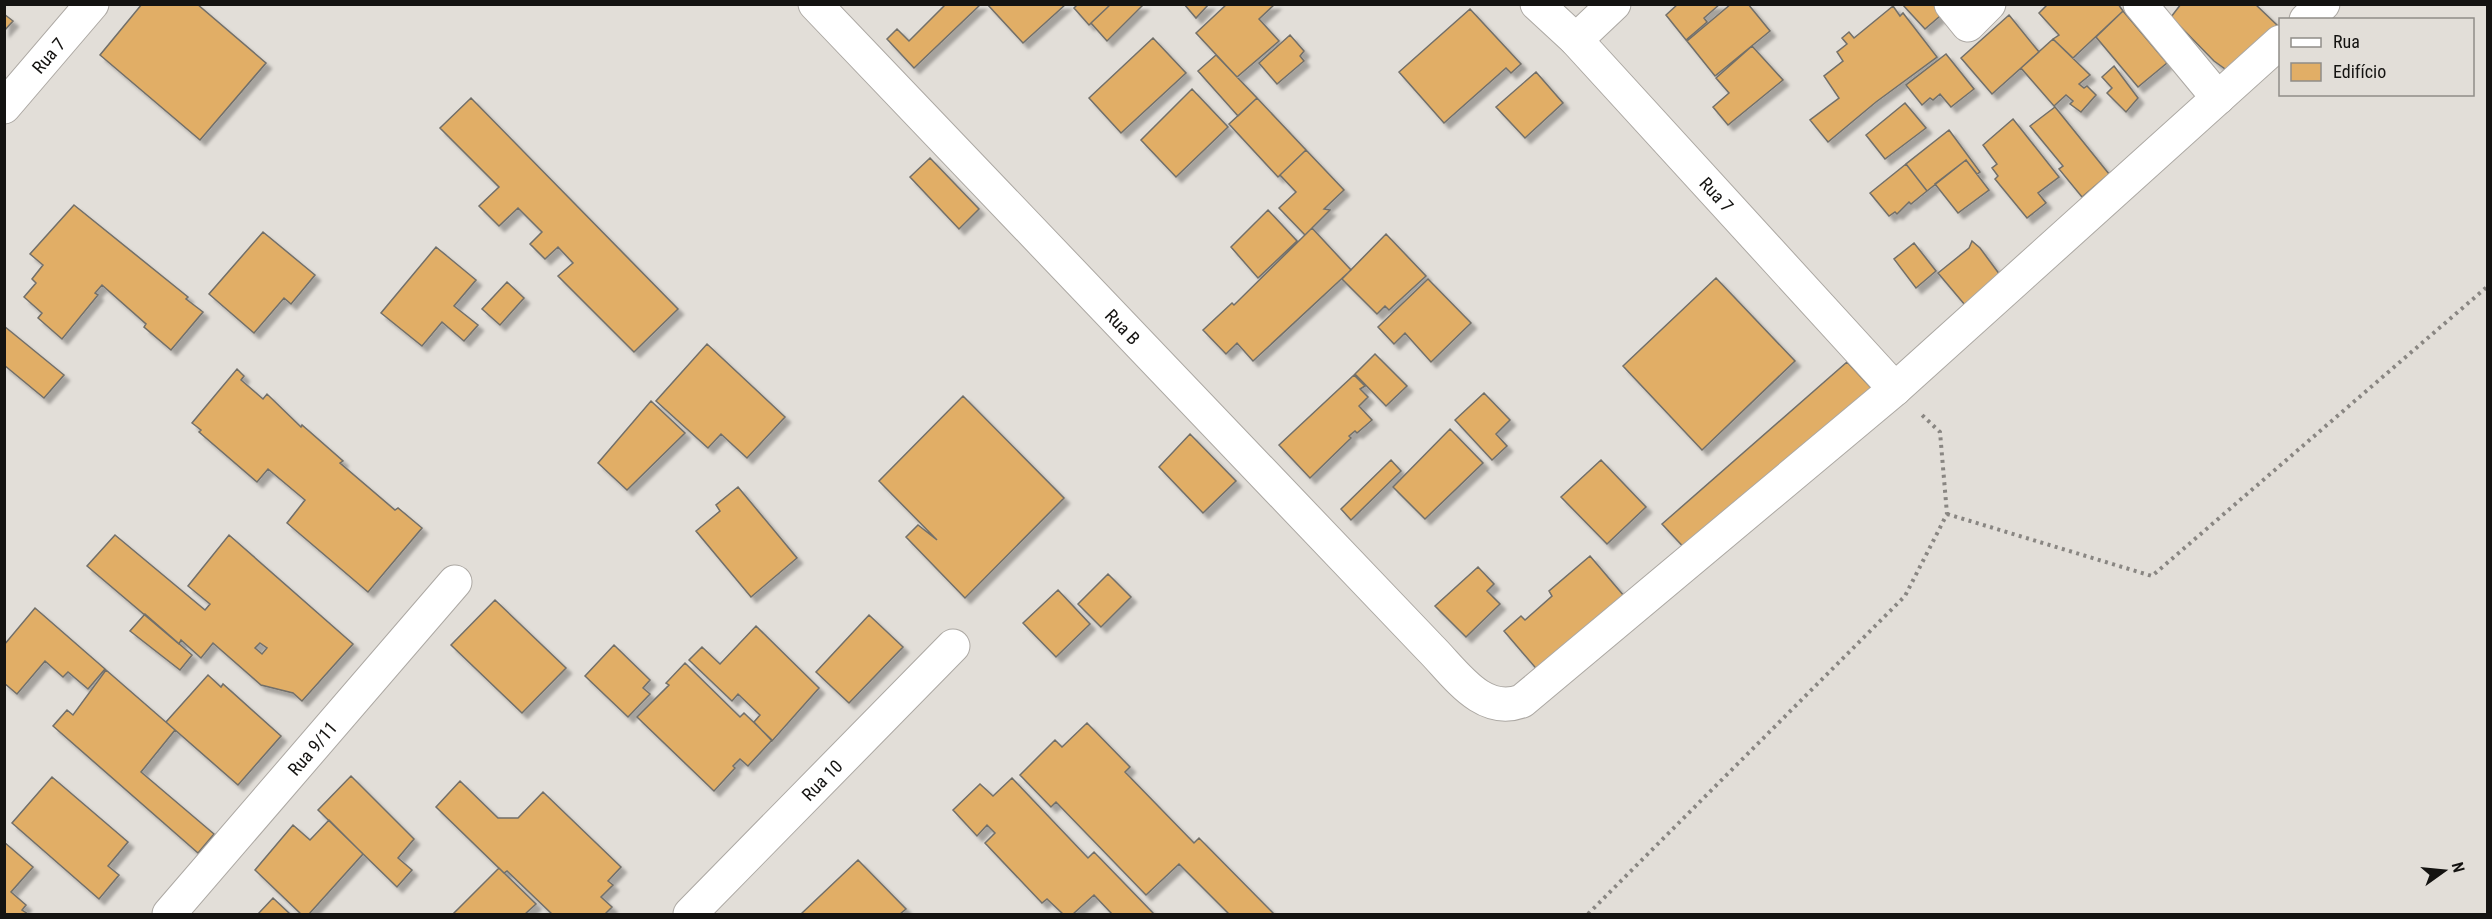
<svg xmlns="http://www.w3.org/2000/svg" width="2492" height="919" font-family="'Roboto Condensed',sans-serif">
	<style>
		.building { fill: #e1ae66; stroke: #726f69; stroke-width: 1.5; fill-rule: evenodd; filter: url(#shadow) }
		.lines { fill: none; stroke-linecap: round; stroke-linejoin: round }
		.street-casing { stroke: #aca8a3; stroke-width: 35 }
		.path { stroke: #898682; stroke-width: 4; stroke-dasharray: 3 4.5; stroke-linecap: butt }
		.street { stroke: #fff; stroke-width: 33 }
		.labels { text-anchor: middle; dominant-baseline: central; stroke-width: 5; stroke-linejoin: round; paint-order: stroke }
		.street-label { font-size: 18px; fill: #141311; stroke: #e2ded8 }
	</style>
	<defs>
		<filter id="shadow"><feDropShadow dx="5.5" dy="5.5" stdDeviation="1.5" flood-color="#0004"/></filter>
	</defs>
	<rect width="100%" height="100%" fill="#e2ded8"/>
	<path class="building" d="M142,4h55l69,59 -66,77 -100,-85z
		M946,4h35l-67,64 -27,-29 10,-10 12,12z
		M987,4h79l-43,39z
		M1078,4h33l-22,21 -15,-17z
		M1111,4l32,1 -36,36 -16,-18z
		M1184,4h25l-13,14z
		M1227,4h48l-16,15 20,22 -42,36 -41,-44z
		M1678,4h42l-16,14 3,4 -21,18 -20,-25z
		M1731,4h17l22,27 -55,45 -28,-35z
		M1902,4h39l6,6 -22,19z
		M2048,4h70l5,7 -50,47 -20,-19 6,-4 -20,-22z
		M2181,4h74l22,21 -49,46 -14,-10 -43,-44z
		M1893,6l7,10 3,-3 34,44 -61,45 -48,40 -18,-22 29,-22 -15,-22 19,-15 -6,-9 10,-8 -5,-6 7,-6 5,6z
		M1470,9l51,55 -10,9 -5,-5 -62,55 -45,-51z
		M2123,11l44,52 -29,24 -42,-50z
		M4,14l9,7 -9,10z
		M2009,15l30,37 -47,42 -31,-36z
		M1290,35l14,16 -4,5 4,5 -27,23 -18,-21z
		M1153,38l33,35 -65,60 -32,-35z
		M2053,39l37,36 -11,9 5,4 3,-2 9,9 -15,17 -11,-8 3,-3 -7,-6 -12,11 -33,-38z
		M1752,46l31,34 -55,45 -15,-18 16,-14 -13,-15z
		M1946,54l28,35 -23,18 -11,-13 -7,6 -3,-2 -8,7 -16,-20z
		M1216,55l41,43 -19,18 -40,-45z
		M2114,66l24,32 -12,14 -19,-19 5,-5 -10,-11z
		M1536,72l27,31 -38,35 -29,-31z
		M1192,89l36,38 -52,50 -35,-37z
		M471,98l207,211 -44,43 -76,-76 15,-13 -15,-16 -13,12 -15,-15 12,-12 -24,-24 -19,18 -20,-20 20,-19 -59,-59z
		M1257,98l49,52 -28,27 -49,-53z
		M1905,103l21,25 -41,31 -19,-24z
		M2055,107l54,67 -27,23 -23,-28 4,-3 -33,-40z
		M2013,119l46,58 -21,16 8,10 -19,15 -32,-39 3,-3 -6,-8 5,-4 -14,-19z
		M1949,130l31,42 -3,2 -11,-14 -39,31 -21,-27z
		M1306,150l38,40 -20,19 6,1 -25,25 -26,-27 17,-16 -16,-17z
		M930,158l49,51 -20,20 -49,-52z
		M1966,160l23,30 -31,23 -23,-29z
		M1906,164l21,27 -16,13 -2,-2 -12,12 -2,-2 -6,4 -19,-23z
		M74,205l114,92 -2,2 17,13 -32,38 -27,-23 2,-3 -44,-39 -7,8 3,2 -36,44 -24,-21 4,-5 -18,-16 12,-14 -4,-4 11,-14 -13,-11z
		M1268,210l29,31 -39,37 -27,-31z
		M1312,228l39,42 -98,91 -16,-18 -11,11 -23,-24 29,-27 2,2z
		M263,232l52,43 -24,29 -7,-6 -30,35 -45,-39z
		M1386,234l40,42 -37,34 -4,-4 -8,8 -35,-35z
		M1972,241l8,7 20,27 -35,30 -27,-32 31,-25z
		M1914,243l22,28 -20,17 -22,-29z
		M436,247l40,33 -22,26 24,19 -14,16 -22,-19 -20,24 -41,-33z
		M1716,278l79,83 -93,89 -79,-84z
		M1428,279l43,44 -40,39 -26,-29 -11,11 -16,-17z
		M507,282l17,16 -24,27 -18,-16z
		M4,326l60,49 -20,23 -40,-33z
		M707,344l78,73 -38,41 -26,-24 -13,14 -52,-47z
		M1375,354l32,32 -21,20 -31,-32z
		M1847,362l28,30 -185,162 -28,-30z
		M237,369l7,7 -3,4 22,19 4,-5 34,33 1,-2 41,36 -3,2 55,47 3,-2 24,20 -54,64 -81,-69 18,-23 -37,-31 -11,13 -58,-50 2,-2 -9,-7z
		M1354,375l11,11 -5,3 8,8 -9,9 13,14 -15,13 -2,-2 -6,5 2,2 -41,40 -31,-33z
		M1484,393l26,27 -14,14 11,12 -15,14 -37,-40z
		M963,396l101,102 -99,100 -59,-61 12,-12 19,15 -58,-59z
		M651,401l34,32 -58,57 -29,-27z
		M1450,429l33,34 -58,56 -32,-32z
		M1190,434l46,47 -33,32 -44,-46z
		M1391,460l10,11 -50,49 -10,-11z
		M1601,460l45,47 -39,37 -46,-47z
		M738,487l59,71 -46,39 -55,-66 24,-20 -4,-6z
		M115,535l90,75 5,-6 -22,-18 41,-51 124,109 -51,57 -9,-8 -32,-8 -48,-42 -12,15 -20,-18 -2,4 -92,-78zM260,643l7,5 -5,6 -7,-6z
		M1590,556l34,40 -84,77 -36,-42 17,-15 4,4 27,-24 -3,-5z
		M1478,567l16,17 -7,7 13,13 -34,33 -31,-31z
		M1108,574l23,23 -30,30 -23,-23z
		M1058,590l32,34 -34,33 -33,-34z
		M495,600l71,68 -44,45 -71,-68z
		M35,608l70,61 -17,20 -20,-17 -5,5 -18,-16 -28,33 -13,-11v-38z
		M145,614l47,41 -12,15 -50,-39z
		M869,615l34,32 -54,56 -33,-31z
		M756,626l63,62 -47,53 -18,-19 6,-7 -22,-21 -6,7 -43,-41 13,-13 18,17z
		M614,645l36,35 -7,8 7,6 -22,23 -43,-41z
		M685,663l55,54 4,-4 28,27 -24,26 -8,-7 -7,7 2,2 -21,23 -77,-74 32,-32 -3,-2z
		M106,670l69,60 -34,42 73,62 -16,19 -145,-127 14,-16 6,5z
		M208,675l13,12 2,-3 58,52 -43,49 -72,-63z
		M1087,723l43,44 -5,5 69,71 5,-5 75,76h-45l-50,-50 -33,31 -90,-93 -5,5 -31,-32 35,-35 7,7z
		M351,776l63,63 -16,19 14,12 -15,17 -79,-77z
		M52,777l76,65 -20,24 11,9 -20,24 -87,-76z
		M1012,778l76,80 6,-6 60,62h-42l-18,-19 -21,19h-10l-16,-15 -5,4 -57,-60 10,-10 -8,-8 -10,11 -24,-26 27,-26 13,12z
		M460,781l38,37h20l25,-26 78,75 -13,14 5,4 -12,12 11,10 -7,7h-53l-45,-43 -3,2 -68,-66z
		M329,820l34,34 -54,60h-8l-46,-44 38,-45 17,15z
		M4,842l29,25 -22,25 15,13 -4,5 6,4h-24z
		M858,860l48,49 -6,5h-99z
		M499,868l37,36 -11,10h-72z
		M273,898l17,16h-41h9z"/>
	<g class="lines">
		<g class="street-casing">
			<g id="street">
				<path id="s1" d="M815,4l615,644c26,26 52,68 92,53l373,-312 385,-347"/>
				<path id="s2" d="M1537,4l39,36 319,349"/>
				<path d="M1951,4l17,21 21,-21"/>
				<path d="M2140,4l78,94"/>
				<path d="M2306,20l17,-16"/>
				<path d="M1576,40l38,-36"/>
				<path id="s3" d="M4,107l88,-103"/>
				<path id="s4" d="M169,914l286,-332"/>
				<path id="s5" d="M690,914l263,-268"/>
			</g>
		</g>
		<path class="path" d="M1947,514l205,62 336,-290
			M1588,914l317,-318 42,-82 -7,-82 -19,-18"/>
		<use href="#street" class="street"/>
	</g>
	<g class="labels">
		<g class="street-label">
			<text stroke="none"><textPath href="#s3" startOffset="68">Rua 7</textPath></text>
			<text stroke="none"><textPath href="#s2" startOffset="262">Rua 7</textPath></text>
			<text stroke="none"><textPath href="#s1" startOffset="446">Rua B</textPath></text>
			<text stroke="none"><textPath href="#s4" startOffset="219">Rua 9/11</textPath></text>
			<text stroke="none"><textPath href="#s5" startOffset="188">Rua 10</textPath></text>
		</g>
	</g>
	<rect width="2492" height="919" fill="none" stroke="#141311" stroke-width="12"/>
	<rect x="2279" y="18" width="195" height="78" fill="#e2ded8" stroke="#908d88" stroke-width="1.5"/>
	<rect x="2291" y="38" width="30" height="9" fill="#ffffff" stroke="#908d88" stroke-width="1.5"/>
	<text x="2333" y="48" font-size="18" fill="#141311">Rua</text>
	<rect x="2291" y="63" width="30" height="18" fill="#e1ae66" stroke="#908d88" stroke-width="1.5"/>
	<text x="2333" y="78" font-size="18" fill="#141311">Edifício</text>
	<g transform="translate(2444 871) rotate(75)" stroke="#e2ded8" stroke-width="4.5" paint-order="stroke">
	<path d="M0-4.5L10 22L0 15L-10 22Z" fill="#141311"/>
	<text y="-9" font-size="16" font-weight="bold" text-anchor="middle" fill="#141311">N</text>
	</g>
</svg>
